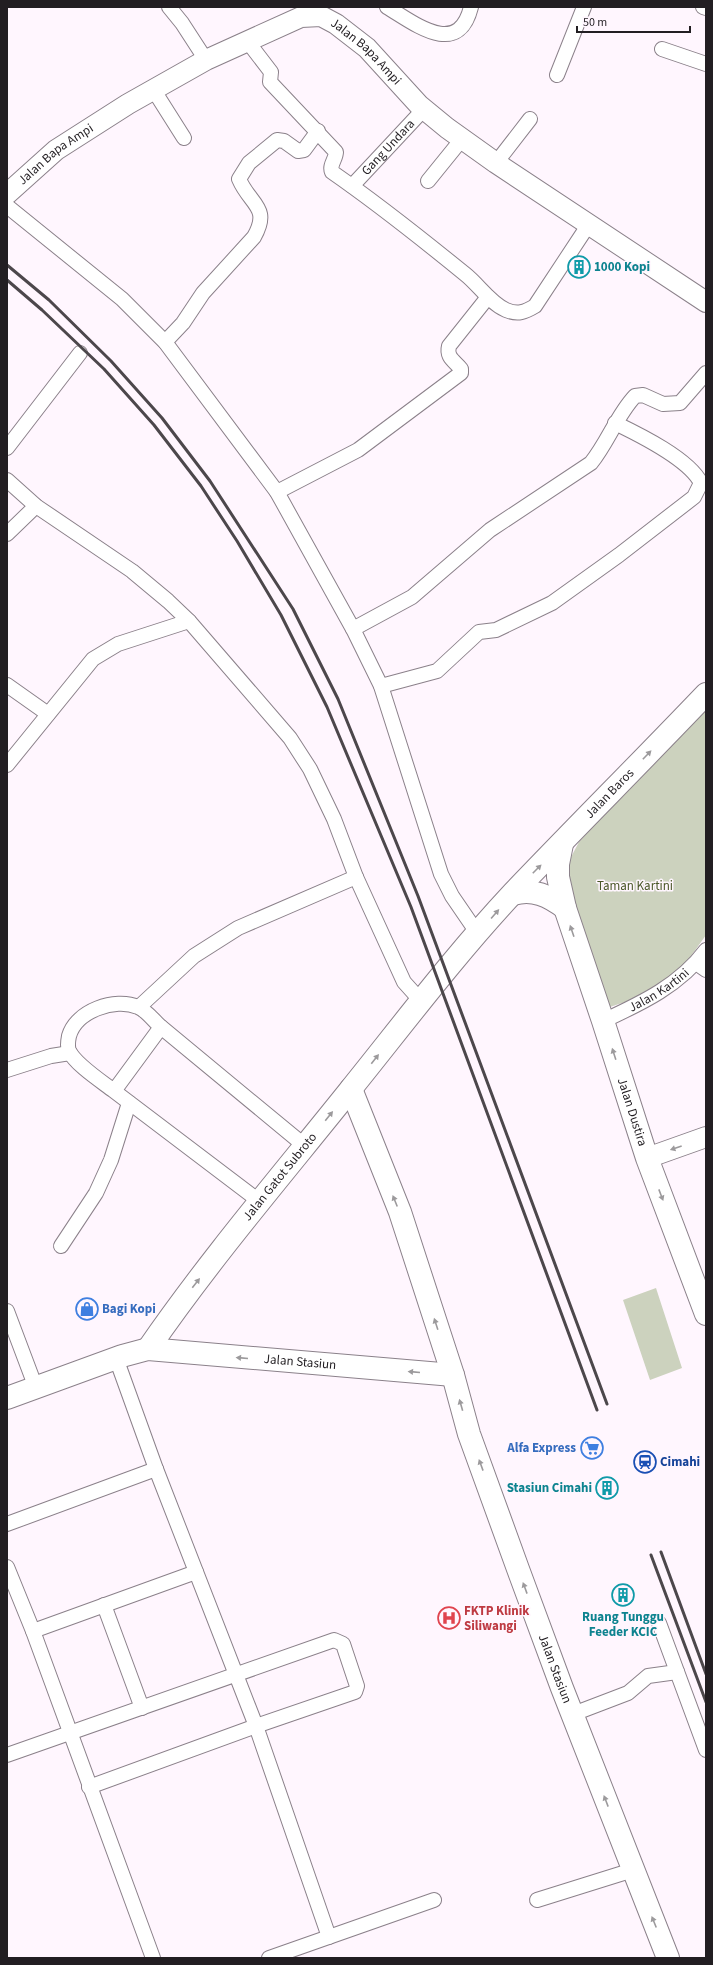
<svg xmlns="http://www.w3.org/2000/svg" width="713" height="1965" font-family="'Source Sans 3',sans-serif">
	<style>
		.green { fill: #ccd2be }
		.lines { fill: none; stroke-linecap: round; stroke-linejoin: round }
		.street-casing { stroke: #8b818a; stroke-width: 16 }
		.secondary-casing { stroke: #8b818a; stroke-width: 22 }
		.primary-casing { stroke: #8b818a; stroke-width: 24 }
		.street { stroke: #fff; stroke-width: 14 }
		.secondary { stroke: #fff; stroke-width: 20 }
		.primary { stroke: #fff; stroke-width: 22 }
		.rail { stroke: #4c474b; stroke-width: 3 }
		.oneway { fill: #9c9a9c }
		.labels { text-anchor: middle; dominant-baseline: central; stroke-width: 3; stroke-linejoin: round; paint-order: stroke }
		.street-label { font-size: 13px; fill: #221e22; stroke: #fff6fe }
		.culture-label { font-size: 13px; font-weight: bold; fill: #0d838f; stroke: #fff6fe; text-anchor: start }
		.park-label { font-size: 13px; fill: #4a5727; stroke: #fff6fe }
		.shop-label { font-size: 13px; font-weight: bold; fill: #366cbe; stroke: #fff6fe; text-anchor: start }
		.transit-label { font-size: 13px; font-weight: bold; fill: #164399; stroke: #fff6fe; text-anchor: start }
		.health-label { font-size: 13px; font-weight: bold; fill: #be3a42; stroke: #fff6fe; text-anchor: start }
	</style>
	<rect width="100%" height="100%" fill="#fff6fe"/>
	<path class="green" d="M706,704v231c-13,18 -27,41 -47,53 -16,9 -34,14 -52,20l-44,-136 16,-30 60,-68z
		M656,1288l26,80 -32,12 -27,-80z"/>
	<g class="lines">
		<g class="street-casing">
			<g id="street">
				<path d="M169,7l13,16 24,37"/>
				<path d="M387,7c27,16 71,52 84,0"/>
				<path d="M703,7l3,1"/>
				<path d="M248,42l23,30 -1,10 66,70c0,7 -7,13 -4,20 46,32 90,67 133,102 14,11 25,29 41,36 12,5 19,2 29,-4l54,-82"/>
				<path d="M662,49l44,15"/>
				<path d="M557,75l27,-68"/>
				<path d="M153,89l31,49"/>
				<path d="M496,163l34,-44"/>
				<path d="M428,181l34,-42"/>
				<path id="s1" d="M352,186l72,-77"/>
				<path d="M7,206l115,93 43,43 112,150 76,137 28,57 60,188 11,22 26,38"/>
				<path d="M165,342l18,-19 20,-30 51,-56c17,-30 -4,-32 -15,-58l10,-16 28,-23 7,1 14,10 6,-1 14,-19"/>
				<path d="M7,448l73,-95"/>
				<path d="M7,480l29,26 96,65 36,30 21,20 101,117 20,31 24,50 22,58 48,105 17,19"/>
				<path d="M277,492l81,-42 103,-77v-4c-6,-8 -15,-11 -12,-23l39,-49"/>
				<path d="M7,534l29,-28"/>
				<path d="M353,629l59,-32 78,-67 101,-67c17,-21 26,-48 44,-67l8,-1 20,9 17,-1 26,-30"/>
				<path d="M7,685l41,29"/>
				<path d="M381,686l56,-15 42,-39 17,-2 56,-27 67,-48 75,-58 7,-14c-12,-24 -61,-48 -86,-60"/>
				<path d="M7,765l86,-106 25,-15 71,-23"/>
				<path d="M696,963l10,7"/>
				<path d="M139,1007l55,-51 44,-28 118,-51"/>
				<path id="s2" d="M603,1021c39,-18 77,-36 103,-71"/>
				<path d="M161,1027l144,119"/>
				<path d="M7,1070l44,-14 19,-3"/>
				<path d="M114,1091c-13,-10 -38,-26 -45,-40 -2,-5 -1,-10 0,-15 7,-25 46,-39 69,-29 8,3 16,14 23,20l-47,64 145,110"/>
				<path d="M61,1246l35,-53 15,-33 18,-57"/>
				<path d="M7,1311l29,77"/>
				<path d="M116,1358l40,111 100,257 73,211"/>
				<path d="M7,1524l149,-55"/>
				<path d="M7,1567l26,64 120,327"/>
				<path d="M104,1605l38,103"/>
				<path d="M659,1623l47,127"/>
				<path d="M33,1631l163,-59"/>
				<path d="M573,1714l55,-21 20,-17 29,-4"/>
				<path d="M7,1755l327,-115 9,4 14,42 -2,6 -99,34 -167,61"/>
				<path d="M537,1900l96,-30"/>
				<path d="M269,1958l165,-58"/>
			</g>
		</g>
		<g class="secondary-casing">
			<g id="secondary">
				<path id="s3" d="M7,194l49,-44 72,-46 78,-44 95,-43 20,-1 15,8 31,24 52,57 28,23 49,35 210,139"/>
				<path d="M647,1158l59,-21"/>
			</g>
		</g>
		<g class="primary-casing">
			<g id="primary">
				<path id="s4" d="M562,844l-4,20v13l7,31 38,113 44,137 59,156"/>
				<path d="M513,894c20,-6 36,2 52,14"/>
				<path id="s5" d="M351,1089l49,123 53,163 16,59 49,135 44,119 106,270"/>
				<path id="s6" d="M148,1349c62,-90 134,-174 202,-259 54,-67 105,-135 163,-197 64,-67 129,-132 193,-199"/>
				<path id="s7" d="M7,1398l115,-42 26,-7 305,26"/>
			</g>
		</g>
		<use href="#street" class="street"/>
		<use href="#secondary" class="secondary"/>
		<use href="#primary" class="primary"/>
		<path class="rail" d="M7,265l42,35 62,61 51,57 48,63 83,128 45,90 80,197 189,508
			M7,280l35,30 62,59 50,56 47,61 36,55 44,74 46,92 84,200 186,503
			M661,1552l45,122
			M651,1555l55,147"/>
	</g>
	<defs><path id="oneway-solid" d="M-6-.8H1V-3.2L6.5 0L1 3.2V.8H-6Z"/></defs>
	<g class="oneway">
		<use href="#oneway-solid" transform="translate(647 755) rotate(-46)"/>
		<use href="#oneway-solid" transform="translate(537 869) rotate(-45)"/>
		<use href="#oneway-solid" transform="translate(495 914) rotate(-49)"/>
		<use href="#oneway-solid" transform="translate(572 931) rotate(-109)"/>
		<use href="#oneway-solid" transform="translate(614 1054) rotate(-108)"/>
		<use href="#oneway-solid" transform="translate(375 1059) rotate(-52)"/>
		<use href="#oneway-solid" transform="translate(329 1116) rotate(-51)"/>
		<use href="#oneway-solid" transform="translate(676 1148) rotate(161)"/>
		<use href="#oneway-solid" transform="translate(661 1195) rotate(69)"/>
		<use href="#oneway-solid" transform="translate(395 1201) rotate(-112)"/>
		<use href="#oneway-solid" transform="translate(196 1283) rotate(-52)"/>
		<use href="#oneway-solid" transform="translate(436 1324) rotate(-108)"/>
		<use href="#oneway-solid" transform="translate(242 1358) rotate(-175)"/>
		<use href="#oneway-solid" transform="translate(414 1372) rotate(-175)"/>
		<use href="#oneway-solid" transform="translate(461 1405) rotate(-106)"/>
		<use href="#oneway-solid" transform="translate(481 1465) rotate(-110)"/>
		<use href="#oneway-solid" transform="translate(525 1588) rotate(-110)"/>
		<use href="#oneway-solid" transform="translate(606 1801) rotate(-111)"/>
		<use href="#oneway-solid" transform="translate(654 1922) rotate(-112)"/>
	</g>
	<defs>
		<g id="building-ring" transform="scale(1.15)"><circle r="9.5" fill="#fff6fe" stroke="#0f9aa8" stroke-width="1.5"/><path d="M-4-6H4V6H1V3H-1V6H-4ZM-2.5-4.3h1.7v1.8h-1.7ZM.8-4.3h1.7v1.8H.8ZM-2.5-1h1.7V.8h-1.7ZM.8-1h1.7V.8H.8Z" fill="#0f9aa8"/></g>
		<g id="shop-ring" transform="scale(1.15)"><circle r="9.5" fill="#fff6fe" stroke="#3f7fe0" stroke-width="1.5"/><path d="M-5-2.5h2.3a2.7 3.5 0 0 1 5.4 0H5L5.5 6h-11ZM-1.5-2.5h3a1.5 2.3 0 0 0-3 0Z" fill="#3f7fe0"/></g>
		<g id="supermarket-ring" transform="scale(1.15)"><circle r="9.5" fill="#fff6fe" stroke="#3f7fe0" stroke-width="1.5"/><path d="M-6-5.5h2.5l.6 2H6L4.5 2H-2.5L-4.4-4H-6ZM-1.5 3.2a1.3 1.3 0 1 0 .1 0ZM3 3.2a1.3 1.3 0 1 0 .1 0Z" fill="#3f7fe0"/></g>
		<g id="station-ring" transform="scale(1.15)"><circle r="9.5" fill="#fff6fe" stroke="#1a4fb4" stroke-width="1.5"/><path d="M-3-6H3Q5-6 5-4V2Q5 4 3 4L4.5 6H3L1.5 4h-3L-3 6H-4.5L-3 4Q-5 4-5 2V-4Q-5-6-3-6ZM-3.5-4v3h7v-3ZM-3.5 1v1.5H-2V1ZM2 1v1.5H3.5V1Z" fill="#1a4fb4"/></g>
		<g id="hospital-ring" transform="scale(1.15)"><circle r="9.5" fill="#fff6fe" stroke="#e0444e" stroke-width="1.5"/><path d="M-5-5h3v3.5h4V-5h3V5h-3V1.5h-4V5h-3Z" fill="#e0444e"/></g>
	</defs>
	<g fill-rule="evenodd">
		<use href="#building-ring" x="579" y="267"/>
		<use href="#shop-ring" x="87" y="1309"/>
		<use href="#supermarket-ring" x="592" y="1448"/>
		<use href="#station-ring" x="645" y="1462"/>
		<use href="#building-ring" x="607" y="1488"/>
		<use href="#building-ring" x="623" y="1595"/>
		<use href="#hospital-ring" x="449" y="1618"/>
	</g>
	<g class="labels">
		<g class="street-label">
			<text stroke="none"><textPath href="#s3" startOffset="423">Jalan Bapa Ampi</textPath></text>
			<text stroke="none"><textPath href="#s1" startOffset="53">Gang Undara</textPath></text>
			<text stroke="none"><textPath href="#s3" startOffset="63">Jalan Bapa Ampi</textPath></text>
			<text stroke="none"><textPath href="#s6" startOffset="723">Jalan Baros</textPath></text>
			<text stroke="none"><textPath href="#s2" startOffset="64">Jalan Kartini</textPath></text>
			<text stroke="none"><textPath href="#s4" startOffset="280">Jalan Dustira</textPath></text>
			<text stroke="none"><textPath href="#s6" startOffset="217">Jalan Gatot Subroto</textPath></text>
			<text stroke="none"><textPath href="#s7" startOffset="302">Jalan Stasiun</textPath></text>
			<text stroke="none"><textPath href="#s5" startOffset="615">Jalan Stasiun</textPath></text>
		</g>
		<g class="culture-label">
			<text x="594" y="267">1000 Kopi</text>
			<text x="592" y="1488" text-anchor="end">Stasiun Cimahi</text>
			<text x="623" y="1617" text-anchor="middle">Ruang Tunggu<tspan x="623" dy="15">Feeder KCIC</tspan></text>
		</g>
		<g class="park-label">
			<text x="635" y="886">Taman Kartini</text>
		</g>
		<g class="shop-label">
			<text x="102" y="1309">Bagi Kopi</text>
			<text x="576" y="1448" text-anchor="end">Alfa Express</text>
		</g>
		<g class="transit-label">
			<text x="660" y="1462">Cimahi</text>
		</g>
		<g class="health-label">
			<text x="464" y="1611">FKTP Klinik<tspan x="464" dy="15">Siliwangi</tspan></text>
		</g>
	</g>
	<rect width="713" height="1965" fill="none" stroke="#221e22" stroke-width="16"/>
	<path d="M577 26v6h113v-6" fill="none" stroke="#221e22" stroke-width="2"/>
	<text x="583" y="26" font-size="12" fill="#221e22" stroke="#fff6fe" stroke-width="3" paint-order="stroke">50 m</text>
</svg>
